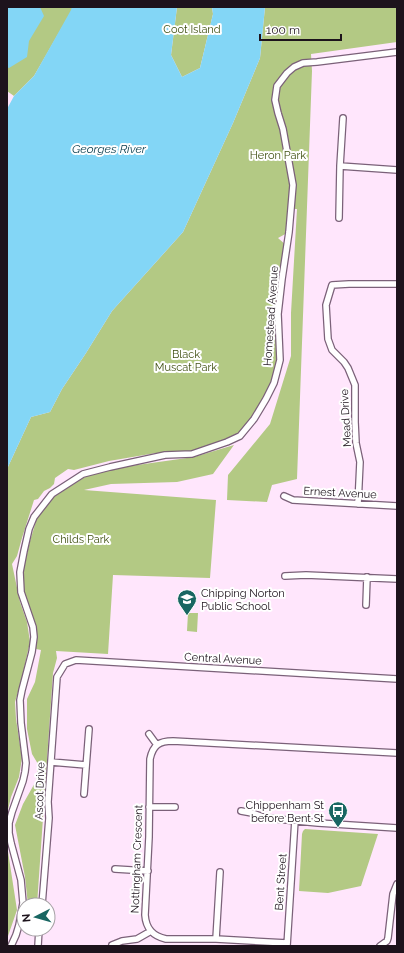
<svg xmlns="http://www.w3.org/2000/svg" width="404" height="953" font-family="Raleway,sans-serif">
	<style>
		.green { fill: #b3c984 }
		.water { fill: #83d6f6 }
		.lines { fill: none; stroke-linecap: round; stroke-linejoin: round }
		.minor-casing { stroke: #7b6179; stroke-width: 8 }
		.minor { stroke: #fff; stroke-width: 5.5 }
		.labels { text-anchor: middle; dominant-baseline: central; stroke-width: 4; stroke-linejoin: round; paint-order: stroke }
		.park-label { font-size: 11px; fill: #405113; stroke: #fff }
		.street-label { font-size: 11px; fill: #1d131c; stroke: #fff }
		.poi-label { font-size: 11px; fill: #1d131c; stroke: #fff; text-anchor: start }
		.water-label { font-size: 12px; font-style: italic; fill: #073b4b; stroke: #fff }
	</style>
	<rect width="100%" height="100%" fill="#ffe6fc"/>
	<path class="green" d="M7,7h65v3l-38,66 -20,20 -7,-5z
		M177,7h35l1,7 -13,54 -18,9 -11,-22z
		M265,7h132v35l-86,12 1,17 -15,408 -25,6 -5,17 -40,-2 1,-25 42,-51 21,-68v-43l6,-104h-6l-2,23 -11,6 9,8 -9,68 2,46 -6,23 -34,53 -48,18 -36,-1 -47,8 -35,9 -6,-1 -13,9 -1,6 -4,4 -6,3 -6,8 -4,1 -12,38 -5,18 -5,8 8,38 7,20 3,20 -9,40 -6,20 1,17 6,39 -3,19 -8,20 -4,17v-345l24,-52 19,-5 12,-23 24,-36 26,-42 71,-79 50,-109 27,-65z
		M234,445l-21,29 -36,8 -66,2 -27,6 132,10 -6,78 -97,-3 -5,79 -52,-3 1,7 -4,15 -16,232h-9l-3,-28 -10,-52 8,-21 13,-23 2,-17 -6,-10 -5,-25v-30l8,-17 6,-32 -5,-1v-20l-12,-35 -1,-11 1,-17 6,-25 7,-23 15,-20 36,-23 28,-7 78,-11z
		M188,613h10l-1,19 -10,-1z
		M305,829l73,5 -17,52 -33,7 -29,-2 3,-57 1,-3z
		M7,845l10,65 -10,29z"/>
	<path class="water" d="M7,7h33l4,9 -15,25 -2,16 -18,11 -2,-1z
		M72,7h105l-6,48 11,22 18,-9 13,-54 -1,-7h53l-5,51 -27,65 -50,109 -71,79 -26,42 -24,36 -12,23 -19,5 -24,52v-360l7,-13 20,-20 37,-66z"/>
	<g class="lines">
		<g class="minor-casing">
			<path id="minor" d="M340,166l57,4
				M339,218l1,-52 3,-48
				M284,496l9,4 104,6
				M358,504l2,-42 -4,-19 -1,-21v-37l-7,-17 -4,-6 -12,-12 -4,-11 -2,-34 6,-20 17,-1h48
				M285,576l21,-1 91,4
				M366,605l1,-28
				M149,734l8,11
				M51,762l35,3
				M84,794l5,-65
				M149,807h26
				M241,811l11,2 14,5 52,5 79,5
				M115,869l33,2
				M42,905l7,-87 -1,-16 9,-125 8,-13 11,-4 321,19
				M216,939l4,-67
				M287,943l-71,-4h-50c-13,-3 -20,-10 -21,-24l4,-78 1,-78c3,-14 9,-18 23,-18l224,12
				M112,945l10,-4 15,-2 14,-8
				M11,946l5,-11 3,-10 4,-22 -2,-23 -10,-37 -2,-10v-10l3,-11 11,-31 2,-9 1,-9 -5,-40 -1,-23 2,-10 10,-38 2,-15 -1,-10 -12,-35 -1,-20 4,-21 5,-22 5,-12 18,-23 31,-20 27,-7 55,-12 27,-1 35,-12 13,-6 14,-17 12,-20 8,-16 6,-23 -2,-46 4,-35 7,-47 4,-47 -10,-56 -5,-16 -3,-13 2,-14 10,-13 7,-6 9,-4 14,-1 80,-10
				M38,946l1,-17
				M287,946l8,-126
				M380,946l7,-5 1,-3 5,-44 4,-10"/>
		</g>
		<use href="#minor" class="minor"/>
	</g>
	<defs>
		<g id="school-pin" transform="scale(1)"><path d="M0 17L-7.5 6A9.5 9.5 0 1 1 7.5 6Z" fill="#196662" stroke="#fff"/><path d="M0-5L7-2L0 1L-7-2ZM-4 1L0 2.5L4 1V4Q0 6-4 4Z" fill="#fff"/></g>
		<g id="bus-pin" transform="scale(1)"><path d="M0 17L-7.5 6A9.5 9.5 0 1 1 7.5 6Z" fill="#196662" stroke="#fff"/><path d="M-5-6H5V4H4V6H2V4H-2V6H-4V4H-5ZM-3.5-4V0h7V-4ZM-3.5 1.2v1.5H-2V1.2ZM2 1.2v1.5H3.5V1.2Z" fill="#fff"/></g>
	</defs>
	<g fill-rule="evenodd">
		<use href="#school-pin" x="187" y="599"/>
		<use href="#bus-pin" x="338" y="811"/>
	</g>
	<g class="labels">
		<g class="park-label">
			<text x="192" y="29">Coot Island</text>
			<text x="278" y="155">Heron Park</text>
			<text x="186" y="354">Black<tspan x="186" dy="13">Muscat Park</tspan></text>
			<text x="81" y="539">Childs Park</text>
		</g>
		<g class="street-label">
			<text transform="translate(271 316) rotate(-86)">Homestead Avenue</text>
			<text transform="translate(346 418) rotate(-93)">Mead Drive</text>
			<text transform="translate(340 493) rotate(3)">Ernest Avenue</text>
			<text transform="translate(223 659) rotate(3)">Central Avenue</text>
			<text transform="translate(40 791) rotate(-88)">Ascot Drive</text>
			<text transform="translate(137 859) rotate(-88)">Nottingham Crescent</text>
			<text transform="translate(281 882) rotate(-86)">Bent Street</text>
		</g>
		<g class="poi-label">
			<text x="201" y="593">Chipping Norton<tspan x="201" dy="13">Public School</tspan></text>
			<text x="324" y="805" text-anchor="end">Chippenham St<tspan x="324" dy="13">before Bent St</tspan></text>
		</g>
		<g class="water-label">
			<text x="109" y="149">Georges River</text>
		</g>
	</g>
	<rect width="404" height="953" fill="none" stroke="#1d131c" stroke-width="16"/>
	<g transform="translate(36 917) rotate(264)"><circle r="19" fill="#ffffff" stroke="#a5a1a4"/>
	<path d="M0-3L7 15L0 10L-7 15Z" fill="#196662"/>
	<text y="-6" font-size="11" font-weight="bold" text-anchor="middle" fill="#1d131c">N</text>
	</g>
	<path d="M260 34v6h81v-6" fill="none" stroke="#1d131c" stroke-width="2"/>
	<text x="266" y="34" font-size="12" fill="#1d131c" stroke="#ffffff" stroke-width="3" paint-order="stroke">100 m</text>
</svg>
